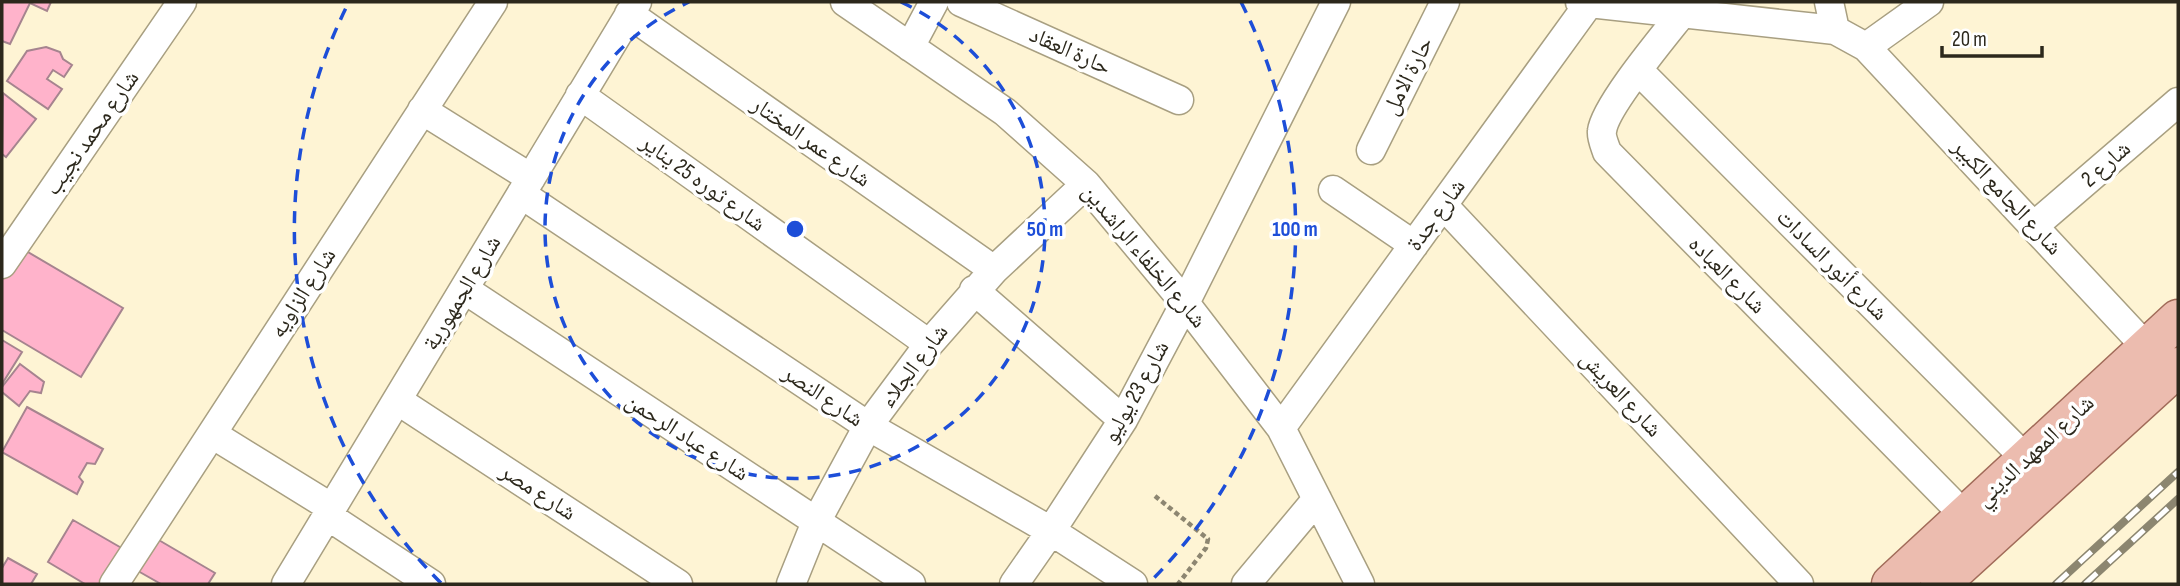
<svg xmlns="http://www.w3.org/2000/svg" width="2180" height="586" font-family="'Sofia Sans Condensed','Noto Naskh Arabic',sans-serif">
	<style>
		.building { fill: #ffb3cb; stroke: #a6848f; stroke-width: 2 }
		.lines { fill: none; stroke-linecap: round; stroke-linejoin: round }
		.minor-casing { stroke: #a89f81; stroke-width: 31 }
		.primary-casing { stroke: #a16b59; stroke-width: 41 }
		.path { stroke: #8d8671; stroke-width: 4.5; stroke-dasharray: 5 3.5; stroke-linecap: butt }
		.minor { stroke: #fff; stroke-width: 28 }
		.primary { stroke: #ecbcaf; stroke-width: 38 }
		.rail-casing { stroke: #8c8670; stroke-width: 8 }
		.rail { stroke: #fff; stroke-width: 5; stroke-dasharray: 16; stroke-linecap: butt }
		.ring { fill: none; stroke: #1d4ed8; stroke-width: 3.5; stroke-dasharray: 12 9 }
		.labels { text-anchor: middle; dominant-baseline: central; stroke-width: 7; stroke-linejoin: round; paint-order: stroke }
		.street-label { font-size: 23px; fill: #2c281c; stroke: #fff }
		.centre { fill: #1d4ed8; stroke: #fff; stroke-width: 3.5 }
		.ring-label { font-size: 21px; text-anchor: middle; font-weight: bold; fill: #1d4ed8; stroke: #fff; stroke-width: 7; stroke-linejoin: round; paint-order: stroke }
	</style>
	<rect width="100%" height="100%" fill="#fef4d4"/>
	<path class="building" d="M2,2h49l-4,9 -17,-8 -20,41 -8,-3z
		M46,47l14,5 3,7 9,6 -8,12 -11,-7 -6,9 15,10 -14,20 -41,-28 20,-30z
		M3,93l33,26 -30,38 -4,-3z
		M16,245l107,63 -42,69 -79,-47v-61z
		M2,340l20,12 -20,32z
		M20,364l24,18 -3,11 -11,-2 -11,15 -17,-14v-5z
		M27,407l76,42 -8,15 -8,-1 -8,14 4,5 -6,12 -75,-42z
		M73,520l52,30 -21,34h-19l-37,-22z
		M157,539l58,34 -7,11h-47l-23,-13z
		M8,558l29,16 -6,10h-29v-16z"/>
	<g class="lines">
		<g class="minor-casing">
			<path id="minor" d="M845,2l160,110 81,72 99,119 96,125 79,156
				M961,2l218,98
				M1580,2l255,28 31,17 281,301
				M1829,2l6,28
				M1683,12c-18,23 -78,94 -81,119 -1,6 3,15 5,21l358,364
				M629,14l365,256
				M910,47l24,-45
				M1866,47l63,-45
				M1638,70l388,389
				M580,95l349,249
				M422,110l109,68
				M1371,150l74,-148
				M1333,190l81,55
				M521,194l347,232 183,105 82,53
				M1443,205l356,379
				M2034,226l144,-124
				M2,264l180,-262
				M464,289l447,295
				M974,290l149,130
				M397,400l281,184
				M1281,428l309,-426
				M212,434l120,74
				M328,516l103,68
				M114,584l379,-582
				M286,584l351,-582
				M791,584l25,-62 52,-96 61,-82 65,-74 92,-86
				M1014,584l37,-53 72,-111 62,-117 151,-301
				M1246,584l71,-85"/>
		</g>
		<g class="primary-casing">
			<path id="primary" d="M1891,584l287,-265
				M1940,584l238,-217"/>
		</g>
		<path class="path" d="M1155,496l53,43 -2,9 -28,36"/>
		<use href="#minor" class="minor"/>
		<use href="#primary" class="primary"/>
		<g class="rail-casing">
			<path id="rail" d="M2056,584l122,-112
				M2085,584l93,-85"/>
		</g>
		<use href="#rail" class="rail"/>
	</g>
	<g class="ring">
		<path d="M901 2A250 250 0 1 1 689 2"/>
		<path d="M441 583A500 500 0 0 1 349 2M1241 2A500 500 0 0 1 1149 583"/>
	</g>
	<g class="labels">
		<g class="street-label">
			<text transform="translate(1070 51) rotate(24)">حارة العقاد</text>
			<text transform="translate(1408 76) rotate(-63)">حارة الامل</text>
			<text transform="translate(92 133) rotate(-55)">شارع محمد نجيب</text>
			<text transform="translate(811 142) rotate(35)">شارع عمر المختار</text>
			<text transform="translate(2106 164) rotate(-41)">شارع 2</text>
			<text transform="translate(703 183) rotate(36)">شارع ثوره 25 يناير</text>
			<text transform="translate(2007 197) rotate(47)">شارع الجامع الكبير</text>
			<text transform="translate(1436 215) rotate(-54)">شارع جدة</text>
			<text transform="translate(1144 256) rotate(50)">شارع الخلفاء الراشدين</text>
			<text transform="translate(1832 265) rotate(45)">شارع أنور السادات</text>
			<text transform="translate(1727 275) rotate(45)">شارع العباده</text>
			<text transform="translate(303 293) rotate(-57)">شارع الزاويه</text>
			<text transform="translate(462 293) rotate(-59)">شارع الجمهورية</text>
			<text transform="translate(914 366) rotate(-53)">شارع الجلاء</text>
			<text transform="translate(1136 392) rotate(-61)">شارع 23 يوليو</text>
			<text transform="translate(1621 394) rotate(47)">شارع العريش</text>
			<text transform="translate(823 396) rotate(34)">شارع النصر</text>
			<text transform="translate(687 437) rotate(33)">شارع عباد الرحمن</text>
			<text transform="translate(2035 451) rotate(-43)">شارع المعهد الديني</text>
			<text transform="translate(538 492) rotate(33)">شارع مصر</text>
		</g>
	</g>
	<circle cx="795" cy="229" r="10" class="centre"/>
	<g class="ring-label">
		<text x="1045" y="236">50 m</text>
		<text x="1295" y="236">100 m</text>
	</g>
	<rect width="2180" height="586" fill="none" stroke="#2c281c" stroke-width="7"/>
	<path d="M1942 46v10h100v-10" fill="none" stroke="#2c281c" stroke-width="3.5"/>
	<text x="1952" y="46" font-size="21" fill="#2c281c" stroke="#ffffff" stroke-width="5" paint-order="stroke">20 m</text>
</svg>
